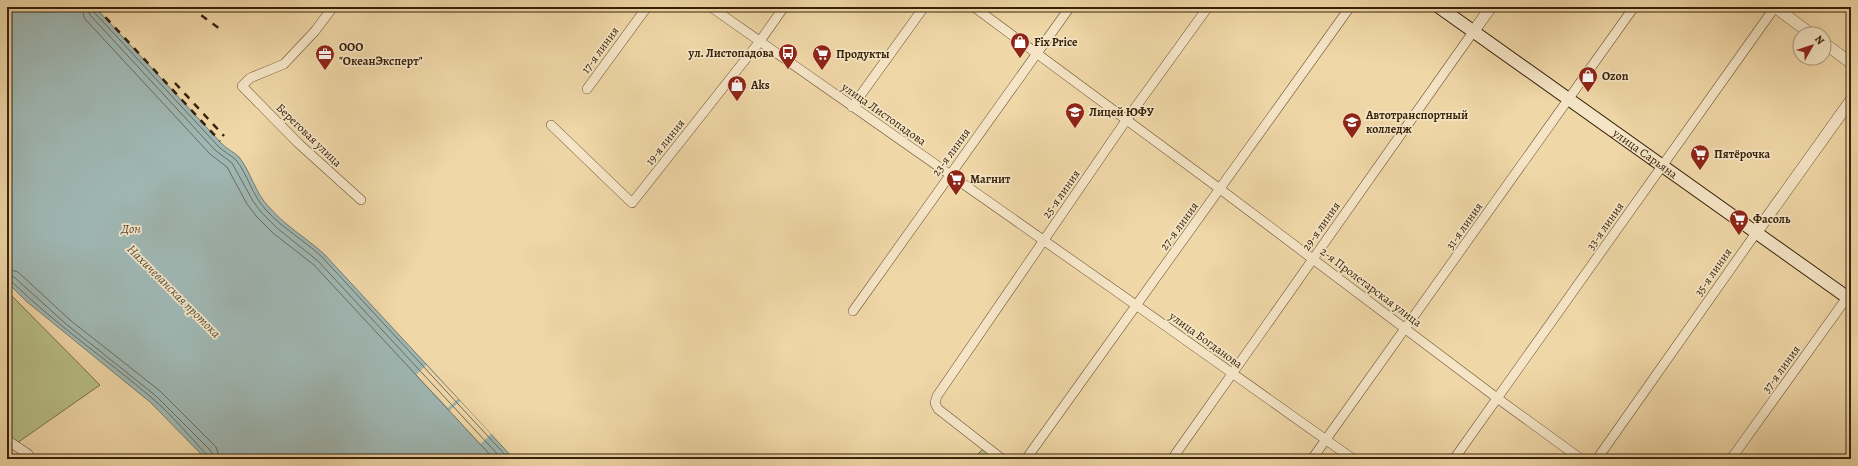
<svg xmlns="http://www.w3.org/2000/svg" width="1858" height="466" font-family="Alegreya,serif">
	<style>
		.green { fill: #b8be88; stroke: #787049 }
		.water { fill: #9fb7b3; stroke: #757b6f }
		.pier { fill: #f0d7a7 }
		.lines { fill: none; stroke-linecap: round; stroke-linejoin: round }
		.shore { stroke: #6b6c5e; stroke-width: 1 }
		.minor-casing { stroke: #654f31; stroke-width: 10 }
		.tertiary-casing { stroke: #654f31; stroke-width: 12 }
		.secondary-casing { stroke: #37220a; stroke-width: 14 }
		.minor { stroke: #f5e5c6; stroke-width: 9 }
		.tertiary { stroke: #f5e5c6; stroke-width: 11 }
		.secondary { stroke: #f5e5c6; stroke-width: 12 }
		.rail { stroke: #37220a; stroke-width: 2.5; stroke-dasharray: 7 7; stroke-linecap: butt }
		.labels { text-anchor: middle; dominant-baseline: central; stroke-width: 3.5; stroke-linejoin: round; paint-order: stroke }
		.poi-label { font-size: 12px; font-weight: bold; fill: #37220a; stroke: #f5e5c6; text-anchor: start }
		.street-label { font-size: 12px; fill: #37220a; stroke: #f5e5c6 }
		.water-label { font-size: 13px; font-style: italic; fill: #564f3d; stroke: #f5e5c6 }
	</style>
	<rect width="100%" height="100%" fill="#f0d7a7"/>
	<filter id="stains"><feTurbulence type="fractalNoise" baseFrequency=".005" numOctaves="4"/><feColorMatrix values="0 0 0 0 .2 0 0 0 0 .09 0 0 0 0 .02 0 0 0 .5 -.17"/></filter>
	<radialGradient id="worn" r=".72"><stop offset=".6" stop-color="#630" stop-opacity="0"/><stop offset="1" stop-color="#630" stop-opacity=".3"/></radialGradient>
	<path class="green" d="M7,291l93,94 -93,65z
		M985,447l12,12h-24z"/>
	<path class="water" d="M7,7h88l127,137c5,5 12,8 17,13 12,15 16,36 30,50 16,19 38,31 56,48l189,204h-308l-56,-57 -124,-101 -19,-19z"/>
	<path class="pier" d="M426,365l32,34 -10,9 -32,-33z
		M460,401l31,33 -11,10 -31,-33z"/>
	<g class="lines">
		<path class="shore" d="M81,7l4,12 125,135 17,13 20,37 10,13 16,16 41,32 180,194
			M87,7l3,8 125,135 17,13 21,38 8,11 16,16 41,33 184,198
			M92,7l1,4 126,136c5,5 12,8 17,13 12,15 16,35 30,50 16,18 38,30 56,47l187,202
			M7,269l11,3 52,48 90,71 56,56 4,12
			M7,275l7,2 52,47 90,72 55,55 3,8
			M7,280l4,1c44,43 94,77 141,117 20,17 37,38 55,57l2,4"/>
		<g class="minor-casing">
			<path id="minor" d="M333,7l-18,24 -31,33 -34,14 -8,8 56,57 63,57
				M711,7c215,150 429,300 642,452
				M974,7l246,182 277,209 84,61
				M587,89l60,-82
				M852,107l72,-100
				M551,125l81,78 128,-162 24,-34
				M853,311l217,-304
				M7,440l21,14 3,5
				M1002,459l-64,-50 -3,-6 2,-7 190,-277 81,-112
				M1026,459l324,-452
				M1172,459l301,-427
				M1312,459l322,-452
				M1454,459l321,-452
				M1597,459l159,-226
				M1731,459l120,-167"/>
		</g>
		<g class="tertiary-casing">
			<path id="tertiary" d="M1775,7l36,27
				M1473,32l18,-25
				M1824,43l27,20
				M1756,233l95,-133"/>
		</g>
		<g class="secondary-casing">
			<g id="secondary">
				<path id="s1" d="M1439,7l412,293"/>
			</g>
		</g>
		<use href="#minor" class="minor"/>
		<use href="#tertiary" class="tertiary"/>
		<use href="#secondary" class="secondary"/>
		<path class="rail" d="M96,7l124,134
			M190,7l30,22
			M175,83l49,53"/>
	</g>
	<defs>
		<g id="shop-pin" transform="scale(1)"><path d="M0 17L-7.5 6A9.5 9.5 0 1 1 7.5 6Z" fill="#8f2418" stroke="#f5e5c6"/><path d="M-5-2.5h2.3a2.7 3.5 0 0 1 5.4 0H5L5.5 6h-11ZM-1.5-2.5h3a1.5 2.3 0 0 0-3 0Z" fill="#fff"/></g>
		<g id="bus-pin" transform="scale(1)"><path d="M0 17L-7.5 6A9.5 9.5 0 1 1 7.5 6Z" fill="#8f2418" stroke="#f5e5c6"/><path d="M-5-6H5V4H4V6H2V4H-2V6H-4V4H-5ZM-3.5-4V0h7V-4ZM-3.5 1.2v1.5H-2V1.2ZM2 1.2v1.5H3.5V1.2Z" fill="#fff"/></g>
		<g id="office-pin" transform="scale(1)"><path d="M0 17L-7.5 6A9.5 9.5 0 1 1 7.5 6Z" fill="#8f2418" stroke="#f5e5c6"/><path d="M-6-3h4V-5.5h4V-3h4V5H-6ZM-1-4.5V-3h2v-1.5ZM-6 0V1H6V0Z" fill="#fff"/></g>
		<g id="supermarket-pin" transform="scale(1)"><path d="M0 17L-7.5 6A9.5 9.5 0 1 1 7.5 6Z" fill="#8f2418" stroke="#f5e5c6"/><path d="M-6-5.5h2.5l.6 2H6L4.5 2H-2.5L-4.4-4H-6ZM-1.5 3.2a1.3 1.3 0 1 0 .1 0ZM3 3.2a1.3 1.3 0 1 0 .1 0Z" fill="#fff"/></g>
		<g id="school-pin" transform="scale(1)"><path d="M0 17L-7.5 6A9.5 9.5 0 1 1 7.5 6Z" fill="#8f2418" stroke="#f5e5c6"/><path d="M0-5L7-2L0 1L-7-2ZM-4 1L0 2.5L4 1V4Q0 6-4 4Z" fill="#fff"/></g>
		<g id="university-pin" transform="scale(1)"><path d="M0 17L-7.5 6A9.5 9.5 0 1 1 7.5 6Z" fill="#8f2418" stroke="#f5e5c6"/><path d="M0-5L7-2L0 1L-7-2ZM-4 1L0 2.5L4 1V4Q0 6-4 4Z" fill="#fff"/></g>
	</defs>
	<g fill-rule="evenodd">
		<use href="#shop-pin" x="1020" y="42"/>
		<use href="#bus-pin" x="788" y="53"/>
		<use href="#office-pin" x="325" y="54"/>
		<use href="#supermarket-pin" x="822" y="54"/>
		<use href="#shop-pin" x="1588" y="76"/>
		<use href="#shop-pin" x="737" y="85"/>
		<use href="#school-pin" x="1075" y="112"/>
		<use href="#university-pin" x="1352" y="122"/>
		<use href="#supermarket-pin" x="1700" y="154"/>
		<use href="#supermarket-pin" x="956" y="179"/>
		<use href="#supermarket-pin" x="1739" y="219"/>
	</g>
	<g class="labels">
		<g class="poi-label">
			<text x="1034" y="42">Fix Price</text>
			<text x="339" y="47">ООО<tspan x="339" dy="14">"ОкеанЭксперт"</tspan></text>
			<text x="774" y="53" text-anchor="end">ул. Листопадова</text>
			<text x="836" y="54">Продукты</text>
			<text x="1602" y="76">Ozon</text>
			<text x="751" y="85">Aks</text>
			<text x="1089" y="112">Лицей ЮФУ</text>
			<text x="1366" y="115">Автотранспортный<tspan x="1366" dy="14">колледж</tspan></text>
			<text x="1714" y="154">Пятёрочка</text>
			<text x="970" y="179">Магнит</text>
			<text x="1753" y="219">Фасоль</text>
		</g>
		<g class="street-label">
			<text transform="translate(600 50) rotate(-54)">17-я линия</text>
			<text transform="translate(884 114) rotate(35)">улица Листопадова</text>
			<text transform="translate(309 135) rotate(44)">Береговая улица</text>
			<text transform="translate(665 142) rotate(-52)">19-я линия</text>
			<text transform="translate(951 152) rotate(-54)">23-я линия</text>
			<text stroke="none"><textPath href="#s1" startOffset="253">улица Сарьяна</textPath></text>
			<text transform="translate(1061 194) rotate(-55)">25-я линия</text>
			<text transform="translate(1179 226) rotate(-54)">27-я линия</text>
			<text transform="translate(1321 226) rotate(-55)">29-я линия</text>
			<text transform="translate(1464 226) rotate(-55)">31-я линия</text>
			<text transform="translate(1605 226) rotate(-55)">33-я линия</text>
			<text transform="translate(1713 272) rotate(-55)">35-я линия</text>
			<text transform="translate(1371 287) rotate(37)">2-я Пролетарская улица</text>
			<text transform="translate(1206 340) rotate(36)">улица Богданова</text>
			<text transform="translate(1781 369) rotate(-54)">37-я линия</text>
		</g>
		<g class="water-label">
			<text x="131" y="228">Дон</text>
			<text transform="translate(174 291) rotate(45)">Нахичеванская протока</text>
		</g>
	</g>
	<rect width="1858" height="466" fill="none" stroke="#f0d7a7" stroke-width="24"/>
	<rect x="8" y="8" width="1842" height="450" fill="none" stroke="#37220a" stroke-width="2"/>
	<rect x="12" y="12" width="1834" height="442" fill="none" stroke="#37220a"/>
	<g transform="translate(1812 46) rotate(51)"><circle r="19" fill="#f5e5c6" stroke="#a9977b"/>
	<path d="M0-3L7 15L0 10L-7 15Z" fill="#8f2418"/>
	<text y="-6" font-size="11" font-weight="bold" text-anchor="middle" fill="#37220a">N</text>
	</g>
	<rect width="100%" height="100%" filter="url(#stains)"/>
	<rect width="100%" height="100%" fill="url(#worn)"/>
</svg>
